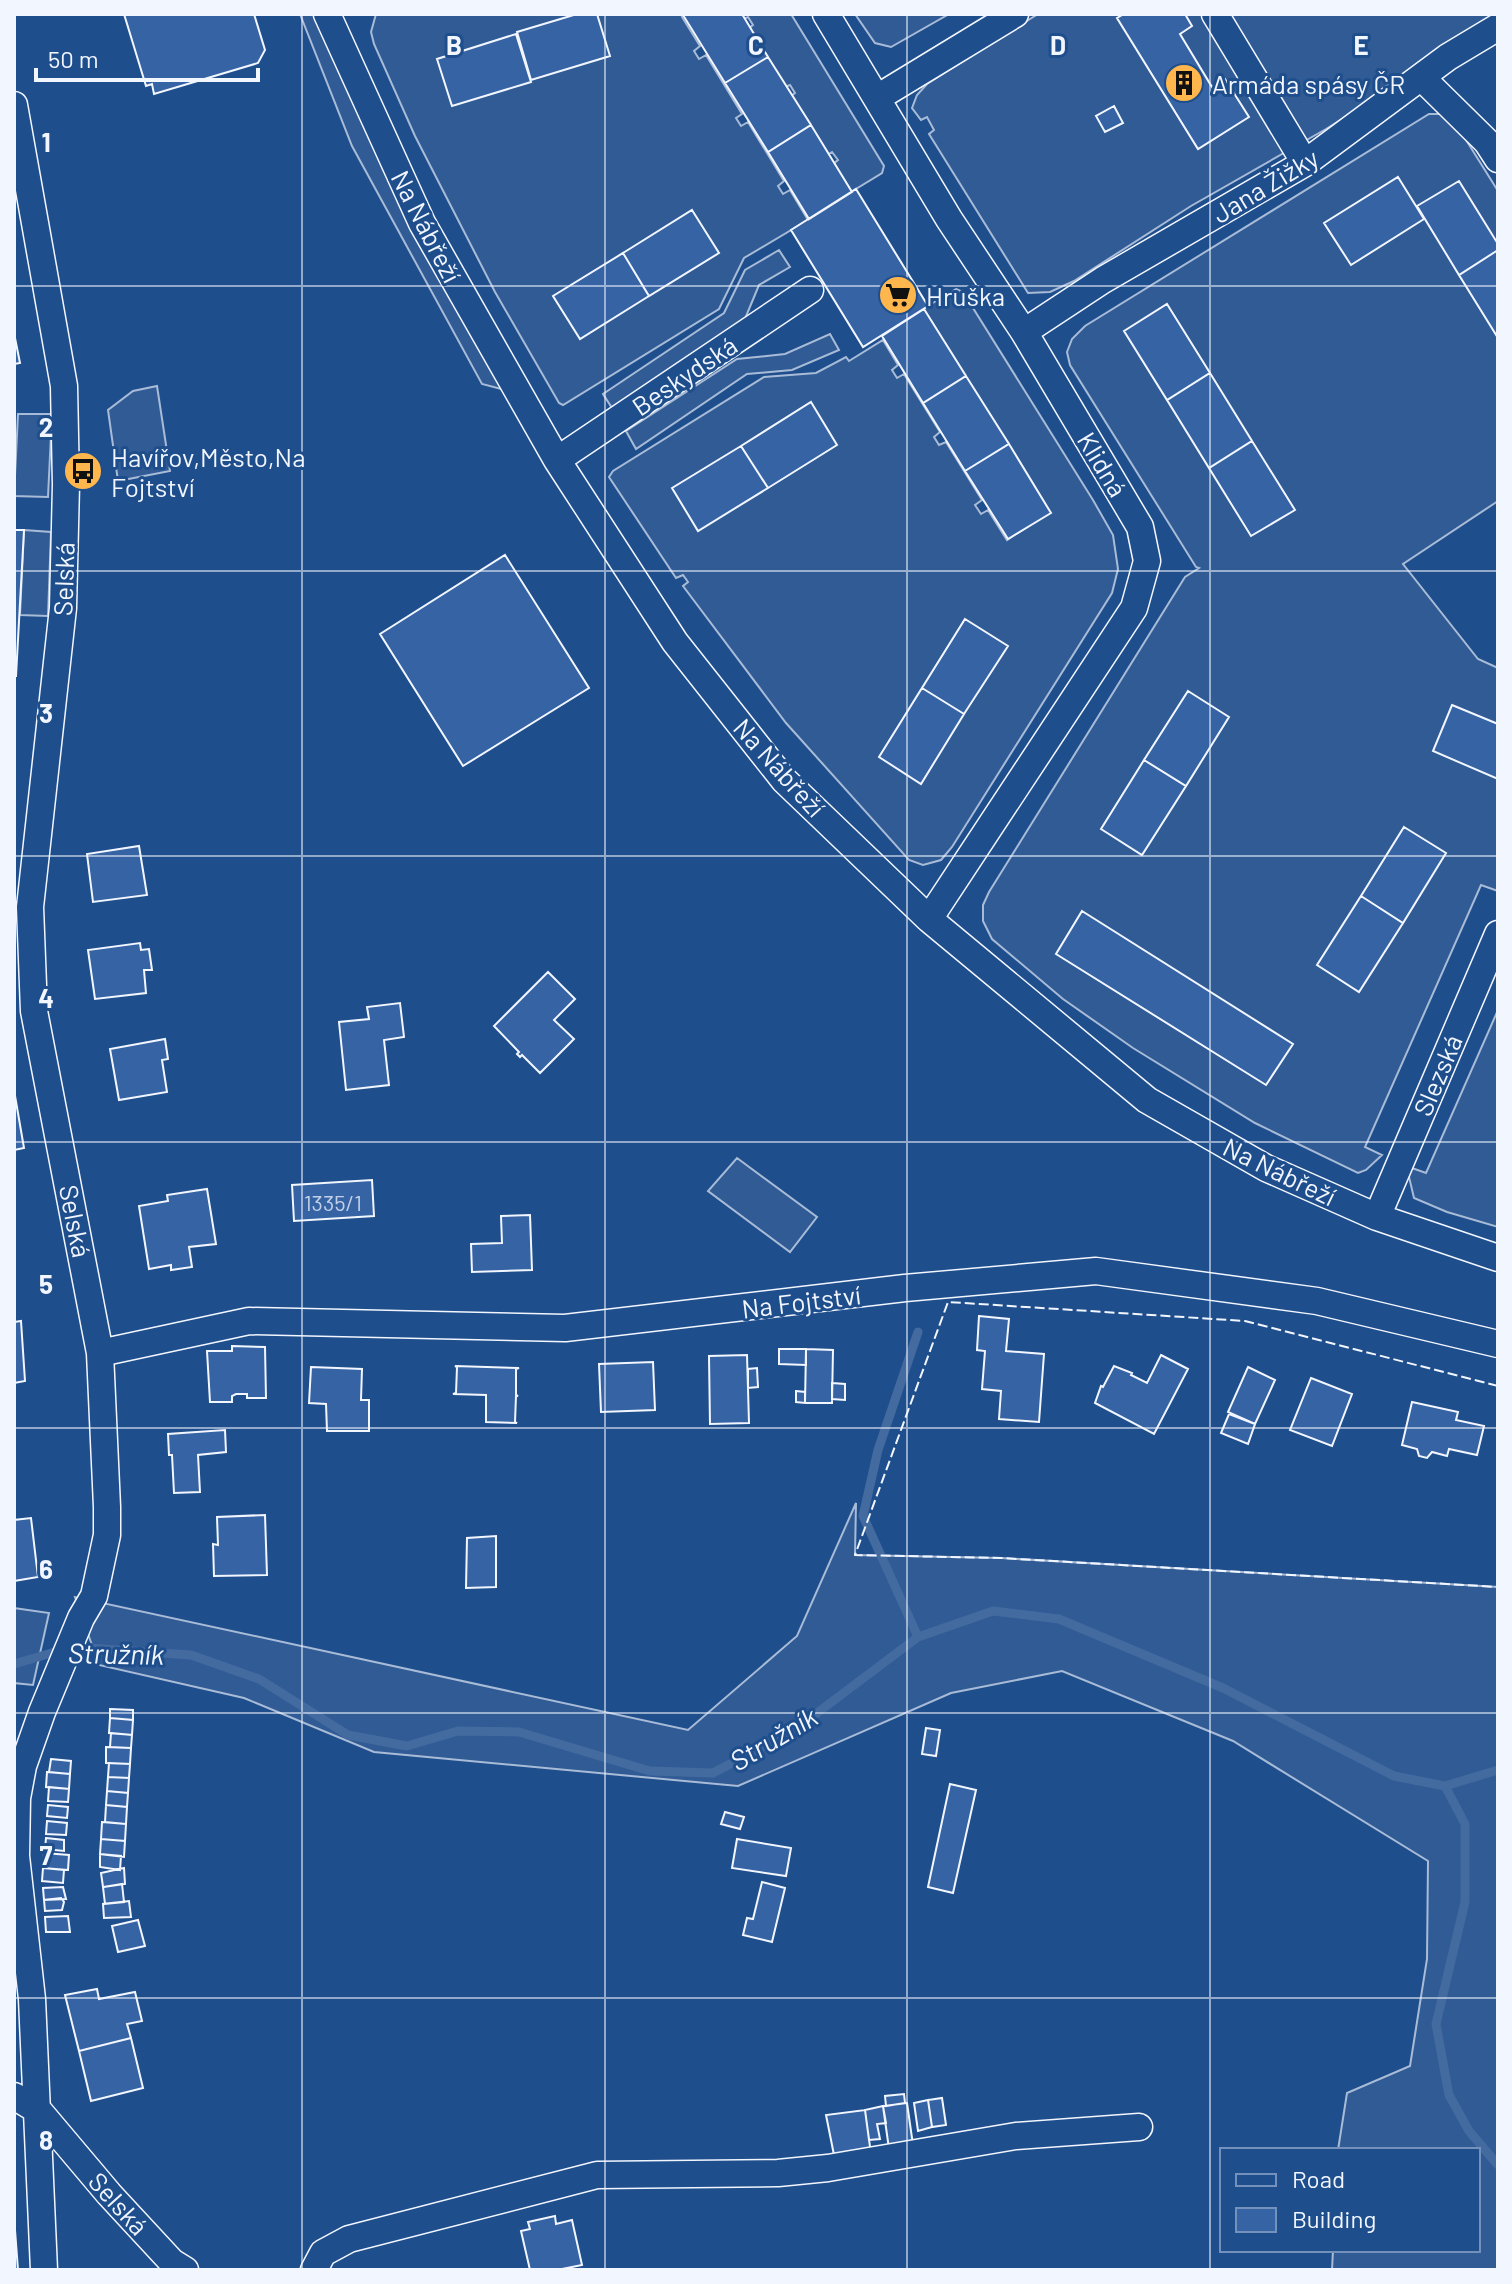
<svg xmlns="http://www.w3.org/2000/svg" width="1512" height="2284" font-family="Barlow,sans-serif">
	<style>
		.built { fill: #305b95; stroke: #a8bbd7; stroke-width: 2 }
		.lines { fill: none; stroke-linecap: round; stroke-linejoin: round }
		.stream { stroke: #446ba0; stroke-width: 9 }
		.building { fill: #3563a3; stroke: #f2f6ff; stroke-width: 2 }
		.street-casing { stroke: #f2f6ff; stroke-width: 29 }
		.street { stroke: #1f4e8c; stroke-width: 26 }
		.fence { stroke: #f2f6ff; stroke-width: 2; stroke-dasharray: 10 4; stroke-linecap: butt }
		.grid { fill: none; stroke: #f2f6ff; stroke-width: 2; stroke-opacity: 0.55 }
		.labels { text-anchor: middle; dominant-baseline: central; stroke-width: 6; stroke-linejoin: round; paint-order: stroke }
		.number-label { font-size: 22px; fill: #c3d1e8 }
		.poi-label { font-size: 26px; fill: #f2f6ff; stroke: #1f4e8c; text-anchor: start }
		.street-label { font-size: 26px; fill: #f2f6ff; stroke: #1f4e8c }
		.water-label { font-size: 28px; font-style: italic; fill: #f2f6ff; stroke: #1f4e8c }
		.grid-label { font-size: 26px; text-anchor: middle; font-weight: bold; fill: #f2f6ff; stroke: #1f4e8c; stroke-width: 6; stroke-linejoin: round; paint-order: stroke }
	</style>
	<rect width="100%" height="100%" fill="#1f4e8c"/>
	<path class="built" d="M300,14h19l186,376 -23,-6 -130,-238z
		M376,14h309l-3,3 18,29 -6,5 5,8 7,-4 36,59 -6,4 5,8 7,-4 36,59 -6,5 5,8 7,-4 18,30 -64,38 -25,51 -156,96 -4,-2 -64,-111 -80,-156 -41,-92 -3,-12z
		M740,14h51l93,152 -2,7 -31,19 -18,-28 5,-4 -6,-8 -5,3 -36,-59 4,-3 -5,-8 -5,2 -36,-59 4,-3 -5,-8 -4,2z
		M855,14h94l-58,33 -16,-4z
		M1038,14h460v7l-172,108 -135,77 -117,75 -24,11 -22,1 -99,-159 5,-4 -7,-13 -6,3 -9,-12 5,-13 10,-11z
		M1429,114h13l14,10 42,67v310l-95,63 75,95 20,9v223l-17,-6 -116,262 17,8 -16,15 -8,3 -103,-50 -122,-75 -70,-49 -71,-60 -9,-18v-16l6,-13 196,-315 14,-9 -3,-1 -126,-202 -3,-13 5,-13 13,-13z
		M779,250l11,17 -31,18 -17,41 -128,85 -11,-17 121,-81 21,-43z
		M956,289l7,3 130,208 20,35 5,34 -6,24 -160,254 -11,13 -18,5 -14,-5 -123,-137 -103,-137 5,-4 -5,-7 -7,3 -67,-101 4,-6 151,-94 52,-4 30,-16 3,4 34,-21 15,25 -6,5 5,8 7,-4 36,58 -6,5 5,8 7,-3 36,58 -7,5 6,9 7,-4 19,30 42,-27 -126,-204z
		M830,334l9,16 -47,20 -45,4 -111,75 -10,-18 111,-72 48,-5z
		M157,386l13,85 -52,10 -10,-71 25,-19z
		M18,414h34l-4,83 -34,-1z
		M24,530l27,2 -3,84 -28,-1z
		M1498,1010v217l-51,-15 -33,-14 -5,-21v-10l17,6z
		M737,1158l80,59 -27,35 -82,-61z
		M856,1503l-1,52 146,3 497,29v683h-166l1,-20h145v-100h-140l9,-57 63,-27 17,-107 1,-98 -195,-120 -171,-70 -111,22 -213,93 -364,-34 -130,-54 -145,-33 -24,-68 613,133 109,-94z
		M14,1608l35,5 -16,72 -19,-2z"/>
	<g class="lines">
		<path class="stream" d="M918,1637l-55,-121 15,-66 40,-118
			M14,1664l58,-17 119,8 68,24 89,56 59,11 51,-15 61,1 131,39 63,2 57,-30 47,-30 101,-76 75,-26 66,8 164,69 171,88 51,10 53,-16
			M1445,1786l20,38v78l-29,122 13,71 20,36 29,34"/>
	</g>
	<path class="building" d="M124,14h130l11,36 -7,13 -104,31 -2,-10 -6,2z
		M577,14h20l13,42 -79,24 -14,-48z
		M685,14h57l26,43 -43,26 -42,-68z
		M1124,14h61l7,12 -12,8 32,53 13,-8 24,38 -51,32 -81,-131z
		M516,34l15,48 -79,24 -15,-47z
		M768,57l43,68 -43,27 -43,-69z
		M1114,106l9,17 -18,9 -9,-16z
		M811,125l41,67 -43,27 -41,-67z
		M1398,177l26,42 -73,46 -27,-42z
		M1459,181l39,63v6l-39,25 -42,-69z
		M856,189l72,117 -65,41 -72,-117z
		M692,210l27,43 -70,43 -26,-43z
		M1498,250v88l-39,-63z
		M623,253l26,43 -69,43 -27,-43z
		M1167,304l43,69 -43,27 -43,-69z
		M924,309l42,67 -43,27 -41,-67z
		M14,333l6,30 -6,1z
		M1210,373l42,68 -43,27 -42,-68z
		M966,376l43,68 -44,27 -42,-68z
		M811,402l26,43 -69,43 -27,-42z
		M1252,441l43,69 -44,26 -42,-68z
		M1009,444l42,69 -43,26 -43,-68z
		M741,446l27,42 -70,43 -26,-43z
		M14,530h10l-8,146h-2z
		M505,555l84,133 -126,78 -83,-132z
		M965,619l43,27 -44,68 -42,-26z
		M922,688l42,26 -43,70 -42,-27z
		M1188,691l41,26 -43,69 -42,-26z
		M1452,705l46,19v55l-65,-28z
		M1144,760l42,26 -44,69 -41,-26z
		M1404,827l42,26 -43,70 -42,-27z
		M139,846l8,49 -54,7 -6,-48z
		M1361,896l42,27 -44,69 -42,-27z
		M1082,911l211,133 -27,41 -210,-131z
		M140,943l1,7 8,-1 3,21h-8l2,23 -51,6 -7,-49z
		M548,972l27,27 -21,21 20,19 -34,34 -18,-18 -2,2 -3,-3 2,-2 -25,-26z
		M400,1003l4,34 -20,3 5,45 -43,5 -7,-68 30,-3 -2,-12z
		M165,1039l3,20 -6,1 5,32 -48,8 -9,-51z
		M14,1090l10,58 -10,2z
		M372,1180l2,36 -80,5 -2,-36z
		M207,1189l9,55 -27,3 3,20 -21,3v-5l-22,4 -10,-63 29,-5 -1,-6z
		M530,1215l2,55 -60,2 -1,-28 31,-1 -1,-27z
		M979,1316l30,3 -3,32 38,3 -5,68 -40,-3 2,-28 -19,-2 3,-38 -8,-1z
		M21,1321l4,60 -11,2v-61z
		M232,1346l33,1 1,51h-19v-4h-11l-4,2v6h-22l-3,-51h25z
		M779,1349h27v16l-27,-1z
		M806,1349l27,1 -1,53h-27z
		M747,1355l2,68 -39,1 -1,-68z
		M1161,1355l27,14 -34,65 -59,-31 6,-17 2,1 11,-21 18,7 -1,2 16,8z
		M653,1362l2,48 -54,2 -2,-48z
		M455,1366l64,2 -3,1v26l2,1h-2l-1,26 2,1 -31,-1v-27l-33,-1 3,-1 1,-26z
		M311,1367l51,2 -1,31h8v31h-42l-1,-27 -17,-1z
		M1248,1367l27,13 -20,44 -27,-12z
		M757,1368l1,19 -10,1v-19z
		M1311,1378l41,16 -20,52 -42,-16z
		M832,1383l13,1v16l-13,-1z
		M796,1391l9,1v11l-9,-1z
		M1412,1402l46,10 -2,8 28,6 -7,29 -28,-6 -2,7 -15,-4 -5,6 -8,-2 -2,-7 -15,-4z
		M1229,1414l26,10 -7,20 -27,-11z
		M225,1430l1,22 -28,3 2,37 -26,1 -2,-38h-3l-1,-21z
		M265,1515l2,60 -53,1 -1,-32 5,1 -1,-28z
		M31,1518l7,59 -24,4v-61z
		M496,1536v51l-30,1 1,-50z
		M110,1709l23,1v10l-23,-2z
		M110,1718l23,2 -1,15 -23,-2z
		M926,1728l14,2 -4,26 -14,-2z
		M111,1733l21,2 -1,13 -21,-1z
		M106,1747l25,1 -1,16 -24,-1z
		M51,1759l20,2 -1,13 -21,-2z
		M109,1763l21,1 -1,14 -21,-1z
		M47,1772l23,2 -1,15 -23,-2z
		M108,1777l21,1 -1,15 -21,-2z
		M950,1784l26,6 -23,103 -25,-6z
		M49,1787l20,2 -1,13 -20,-1z
		M107,1791l21,2 -1,14 -21,-2z
		M48,1805l20,2 -1,11 -20,-2z
		M106,1805l21,2 -1,17 -21,-2z
		M725,1812l19,5 -4,12 -19,-5z
		M47,1821l20,2 -1,12 -20,-1z
		M102,1822l24,2 -1,17 -24,-2z
		M46,1838l18,2v11l-19,-2z
		M101,1839l24,2 -1,16 -24,-3z
		M737,1839l54,9 -5,28 -54,-8z
		M44,1853l25,2 -1,15 -25,-2z
		M100,1854l21,2 -1,14 -20,-3z
		M43,1868l21,2 -1,13 -21,-2z
		M124,1868l1,16 -22,3 -2,-14z
		M762,1882l23,6 -13,54 -29,-7 4,-17 6,1z
		M122,1884l2,18 -19,2 -2,-17z
		M63,1887l3,12 -22,1 -1,-12z
		M61,1898l3,4 -2,8 -17,1 -1,-11z
		M129,1901l2,16 -27,1 -1,-14z
		M68,1916l2,16h-24l-1,-15z
		M138,1920l7,26 -27,6 -6,-26z
		M97,1989l2,10 36,-7 7,29 -15,3 4,14 -52,13 -14,-56z
		M131,2038l12,50 -52,13 -12,-50z
		M904,2094l1,9 -19,3 -1,-10z
		M942,2098l4,27 -14,2 -4,-27z
		M928,2100l4,27 -14,4 -4,-28z
		M907,2103l6,42 -24,4 -6,-43z
		M883,2106l3,17 -9,1 3,15 -11,1 -4,-30z
		M865,2110l6,44 -36,6 -9,-45z
		M555,2216l1,8 16,-4 10,45 -25,5h-27l-9,-39 9,-2 -2,-7z
		M15,2230l3,40h-4z"/>
	<g class="lines">
		<g class="street-casing">
			<path id="street" d="M327,14l95,209 135,237 118,182 109,138 145,139 218,181 119,68 111,49 121,41
				M826,14l123,205 75,113 116,195 7,34 -13,47 -205,311
				M1215,14l90,149
				M1422,78l65,64 11,17
				M877,98l138,-84
				M14,105l50,281 2,99 -3,123 -33,299 4,104 66,342 7,154v28l-13,61 -13,22 -39,94 -19,54 -6,32 -1,58 16,143 12,271
				M1024,332l79,-52 202,-117 143,-106 50,-30
				M557,460l253,-170
				M1377,1217l121,-283
				M100,1353l149,-32 316,7 340,-40 191,-17 221,30 181,43
				M14,2096l25,15 70,83 63,68 13,8
				M314,2270l9,-17 26,-14 248,-64 181,-2 50,-5 188,-32 123,-9"/>
		</g>
		<use href="#street" class="street"/>
		<path class="fence" d="M1498,1386l-253,-65 -297,-19 -93,253 146,3 497,29"/>
	</g>
	<path class="grid" d="M302,14v2256M605,14v2256M907,14v2256M1210,14v2256M14,286h1484M14,571h1484M14,856h1484M14,1142h1484M14,1428h1484M14,1713h1484M14,1998h1484"/>
	<defs>
		<g id="building-disc" transform="scale(2)"><circle r="9.5" fill="#ffb74d" stroke="#1f4e8c"/><path d="M-4-6H4V6H1V3H-1V6H-4ZM-2.5-4.3h1.7v1.8h-1.7ZM.8-4.3h1.7v1.8H.8ZM-2.5-1h1.7V.8h-1.7ZM.8-1h1.7V.8H.8Z" fill="#111"/></g>
		<g id="supermarket-disc" transform="scale(2)"><circle r="9.5" fill="#ffb74d" stroke="#1f4e8c"/><path d="M-6-5.5h2.5l.6 2H6L4.5 2H-2.5L-4.4-4H-6ZM-1.5 3.2a1.3 1.3 0 1 0 .1 0ZM3 3.2a1.3 1.3 0 1 0 .1 0Z" fill="#111"/></g>
		<g id="bus-disc" transform="scale(2)"><circle r="9.5" fill="#ffb74d" stroke="#1f4e8c"/><path d="M-5-6H5V4H4V6H2V4H-2V6H-4V4H-5ZM-3.5-4V0h7V-4ZM-3.5 1.2v1.5H-2V1.2ZM2 1.2v1.5H3.5V1.2Z" fill="#111"/></g>
	</defs>
	<g fill-rule="evenodd">
		<use href="#building-disc" x="1184" y="83"/>
		<use href="#supermarket-disc" x="898" y="295"/>
		<use href="#bus-disc" x="83" y="471"/>
	</g>
	<g class="labels">
		<g class="number-label">
			<text x="333" y="1202">1335/1</text>
		</g>
		<g class="poi-label">
			<text x="1212" y="83">Armáda spásy ČR</text>
			<text x="926" y="295">Hruška</text>
			<text x="111" y="456">Havířov,Město,Na<tspan x="111" dy="30">Fojtství</tspan></text>
		</g>
		<g class="street-label">
			<text transform="translate(1265 185) rotate(-31)">Jana Žižky</text>
			<text transform="translate(427 226) rotate(63)">Na Nábřeží</text>
			<text transform="translate(684 375) rotate(-34)">Beskydská</text>
			<text transform="translate(1103 464) rotate(59)">Klidná</text>
			<text transform="translate(63 579) rotate(-88)">Selská</text>
			<text transform="translate(780 767) rotate(48)">Na Nábřeží</text>
			<text transform="translate(1437 1075) rotate(-67)">Slezská</text>
			<text transform="translate(1280 1171) rotate(26)">Na Nábřeží</text>
			<text transform="translate(76 1221) rotate(79)">Selská</text>
			<text transform="translate(801 1301) rotate(-7)">Na Fojtství</text>
			<text transform="translate(119 2203) rotate(48)">Selská</text>
		</g>
		<g class="water-label">
			<text transform="translate(116 1653) rotate(1)">Stružník</text>
			<text transform="translate(773 1738) rotate(-31)">Stružník</text>
		</g>
	</g>
	<g class="grid-label">
		<text x="454" y="55">B</text>
		<text x="756" y="55">C</text>
		<text x="1058" y="55">D</text>
		<text x="1361" y="55">E</text>
		<text x="46" y="152">1</text>
		<text x="46" y="437">2</text>
		<text x="46" y="723">3</text>
		<text x="46" y="1008">4</text>
		<text x="46" y="1294">5</text>
		<text x="46" y="1579">6</text>
		<text x="46" y="1865">7</text>
		<text x="46" y="2150">8</text>
	</g>
	<rect width="1512" height="2284" fill="none" stroke="#f2f6ff" stroke-width="32"/>
	<rect x="1220" y="2148" width="260" height="104" fill="#1f4e8c" stroke="#7391ba" stroke-width="2"/>
	<rect x="1236" y="2174" width="40" height="12" fill="#1f4e8c" stroke="#7391ba" stroke-width="2"/>
	<text x="1292" y="2188" font-size="24" fill="#f2f6ff">Road</text>
	<rect x="1236" y="2208" width="40" height="24" fill="#3563a3" stroke="#7391ba" stroke-width="2"/>
	<text x="1292" y="2228" font-size="24" fill="#f2f6ff">Building</text>
	<path d="M36 68v12h222v-12" fill="none" stroke="#f2f6ff" stroke-width="4"/>
	<text x="48" y="68" font-size="24" fill="#f2f6ff" stroke="#1f4e8c" stroke-width="6" paint-order="stroke">50 m</text>
</svg>
